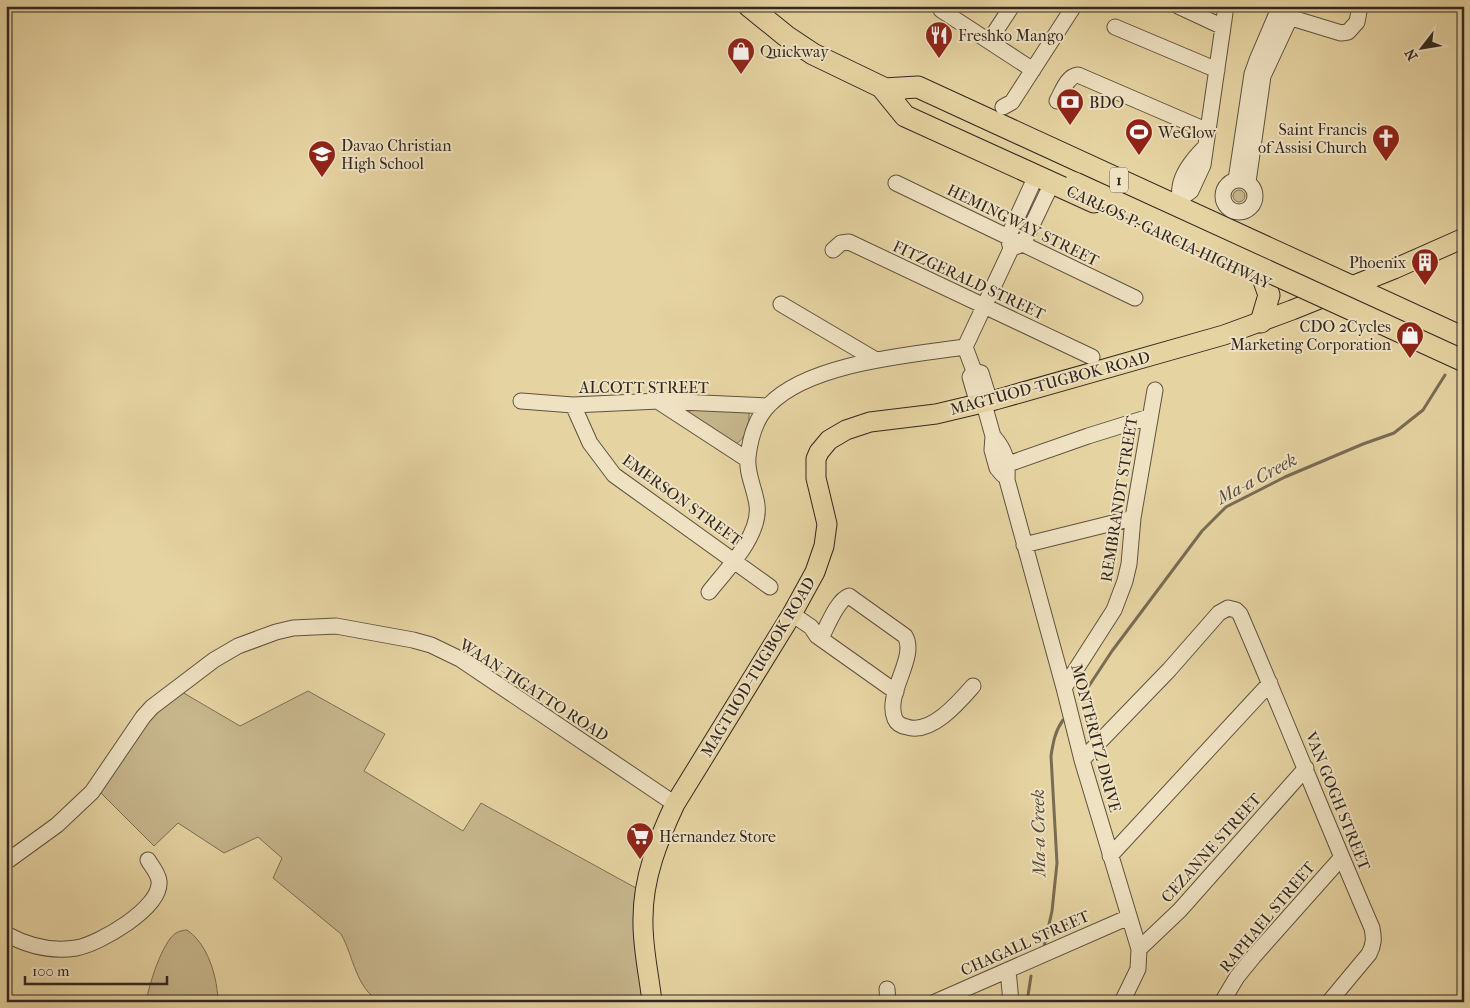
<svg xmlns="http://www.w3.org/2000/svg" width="1470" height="1008" font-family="'IM FELL French Canon',serif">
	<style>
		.green { fill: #c7b68c; stroke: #7c6e56 }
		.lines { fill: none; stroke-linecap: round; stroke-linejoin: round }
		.stream { stroke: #796b54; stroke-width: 3 }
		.minor-casing { stroke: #5f5240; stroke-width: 17 }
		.major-casing { stroke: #322720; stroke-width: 21 }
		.highway-casing { stroke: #322720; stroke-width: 23 }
		.minor { stroke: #efe2c3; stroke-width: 15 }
		.major { stroke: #e6d3a2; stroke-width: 19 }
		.highway { stroke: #e6d3a2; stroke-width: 21 }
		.highway-bridge-casing { stroke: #322720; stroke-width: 23; stroke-linecap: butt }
		.highway-bridge { stroke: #e6d3a2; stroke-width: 21 }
		.labels { text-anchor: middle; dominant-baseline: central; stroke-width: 4; stroke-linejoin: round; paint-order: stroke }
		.shield { fill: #efe2c3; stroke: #6b5f51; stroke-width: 1 }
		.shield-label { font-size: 15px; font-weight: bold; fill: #322720 }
		.poi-label { font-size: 16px; fill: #322720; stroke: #efe2c3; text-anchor: start }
		.street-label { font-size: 16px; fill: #322720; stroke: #efe2c3 }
		.water-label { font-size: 18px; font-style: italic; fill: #56493a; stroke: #efe2c3 }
	</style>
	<rect width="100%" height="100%" fill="#e6d3a2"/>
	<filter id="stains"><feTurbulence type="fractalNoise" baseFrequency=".004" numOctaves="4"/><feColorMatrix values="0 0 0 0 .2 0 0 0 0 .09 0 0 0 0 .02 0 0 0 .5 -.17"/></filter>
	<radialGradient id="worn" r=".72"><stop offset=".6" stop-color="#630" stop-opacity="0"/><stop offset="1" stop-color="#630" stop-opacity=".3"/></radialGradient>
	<path class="green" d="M1233 196a6 6 0 1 1 12 0a6 6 0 1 1-12 0Z
		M696,407l53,4c1,12 -3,29 -15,34l-45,-30v-3z
		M308,691l77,43 -21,37 99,60 18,-28 155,85c-6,38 1,75 8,114h-264c-25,-15 -26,-45 -39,-68l-68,-56 9,-20 -24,-21 -34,16 -46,-30 -24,23 -55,-55 48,-71 35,-28 58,34z
		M187,930c15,10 24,30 28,48 2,7 2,16 4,24h-73c3,-17 16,-60 30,-69 3,-2 8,-3 11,-3z"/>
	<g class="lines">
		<path class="stream" d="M1081,698l31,-47 90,-120 24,-24 59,-30 78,-33 31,-11 29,-23 22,-35
			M1044,947l8,-36 5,-48 -6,-107c2,-13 4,-25 12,-36
			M1027,1002l4,-26"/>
		<g class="minor-casing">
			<path id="minor" d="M943,6l-2,4 92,60
				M1178,6l45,21
				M1282,15l59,18 7,-1 9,-10 3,-16
				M1115,27l102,43
				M989,41l23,-35
				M1057,101c5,-9 10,-25 21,-26l130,56
				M1003,107l9,-5 62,-96
				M1223 196a16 16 0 1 1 32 0a16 16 0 1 1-32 0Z
				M1236,180l16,-106 5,-14 23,-54
				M1248,182l15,-106 27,-58 2,-12
				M896,183l239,115
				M1180,199l11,-8 12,-26 23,-159
				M1177,206c3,-7 2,-12 3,-19 2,-15 15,-30 25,-40
				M1015,247l8,-3 29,-61
				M833,250l8,-7 8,-1 243,115
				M781,304l95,56
				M974,371l7,2 6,19 -5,5 11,39 -1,14 5,18 6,7
				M982,397l-7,-3 -5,-17 4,-6 -9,-24 46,-98 -3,-12 28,-61
				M521,401l52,4 86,-4 109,5
				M659,402l89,58
				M573,405l17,38 24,32 156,112
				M993,436c13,15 15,25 14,44l57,208 18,72 57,189 -1,20 -16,33
				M997,468l91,-32 61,-19
				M1024,545l109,-27
				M709,592c18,-23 52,-57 48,-87 -2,-16 -11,-32 -9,-48 2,-18 7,-38 21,-52 40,-42 140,-50 196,-58
				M792,614l19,13 6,9 79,56
				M821,638c6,-11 16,-38 28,-42l56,40c13,21 -21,58 -10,83 2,5 7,7 12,8 24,8 52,-25 66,-41
				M1064,688l50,-78 11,-29 4,-17 4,-46 22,-128
				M1082,760l87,-90 50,-57 9,-5 8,2 4,4c45,104 87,210 132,314 2,10 2,17 -3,26l-40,48
				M1110,856l160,-173
				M6,862l51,-37 35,-33 51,-75 9,-10 62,-47 24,-14 38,-14 17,-4 43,-2 77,14 18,5 29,14 215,145
				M6,934c22,12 45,18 70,14 23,-4 86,-40 83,-67 -1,-8 -7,-14 -11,-21
				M1139,949l41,-39 126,-142
				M1008,970l3,32
				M887,989l1,13
				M935,1002l194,-85
				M1222,1002l15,-25 17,-21 88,-99"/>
		</g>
		<g class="major-casing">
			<path id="major" d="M652,1002c-3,-28 -10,-56 -9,-84 0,-40 15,-78 32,-114l117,-190 23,-42 9,-26 3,-22 -11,-46v-19l3,-7 10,-12 17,-10 24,-8 66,-8 59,-14 229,-65 68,-25 102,-41 70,-31"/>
		</g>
		<g class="highway-casing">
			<path id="highway" d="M749,6l37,30 27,18 83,40
				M883,89l22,27 189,86
				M883,89l35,-2 546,251
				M1261,322l8,-27 -5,-14"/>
		</g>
		<use href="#minor" class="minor"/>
		<use href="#major" class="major"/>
		<use href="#highway" class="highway"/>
		<g class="highway-bridge-casing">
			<path id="highway-bridge" d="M1075,183l389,178"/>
		</g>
		<use href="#highway-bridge" class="highway-bridge"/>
	</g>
	<defs>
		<g id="restaurant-pin" transform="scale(1.4375)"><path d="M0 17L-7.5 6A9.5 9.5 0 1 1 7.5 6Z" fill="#8f2418" stroke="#efe2c3"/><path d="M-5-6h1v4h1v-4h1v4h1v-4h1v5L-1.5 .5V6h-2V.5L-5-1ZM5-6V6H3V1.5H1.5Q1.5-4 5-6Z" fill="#fff"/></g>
		<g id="shop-pin" transform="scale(1.4375)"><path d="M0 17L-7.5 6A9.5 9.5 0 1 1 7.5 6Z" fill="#8f2418" stroke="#efe2c3"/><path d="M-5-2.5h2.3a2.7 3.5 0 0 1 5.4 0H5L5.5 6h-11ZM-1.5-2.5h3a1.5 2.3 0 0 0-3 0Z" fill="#fff"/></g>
		<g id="bank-pin" transform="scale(1.4375)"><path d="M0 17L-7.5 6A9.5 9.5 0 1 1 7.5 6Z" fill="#8f2418" stroke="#efe2c3"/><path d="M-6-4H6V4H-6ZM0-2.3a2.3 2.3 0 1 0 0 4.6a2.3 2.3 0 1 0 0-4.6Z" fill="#fff"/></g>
		<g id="stadium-pin" transform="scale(1.4375)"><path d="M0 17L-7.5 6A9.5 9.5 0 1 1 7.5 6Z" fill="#8f2418" stroke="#efe2c3"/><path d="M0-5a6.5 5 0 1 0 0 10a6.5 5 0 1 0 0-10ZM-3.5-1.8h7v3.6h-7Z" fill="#fff"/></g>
		<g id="church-pin" transform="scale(1.4375)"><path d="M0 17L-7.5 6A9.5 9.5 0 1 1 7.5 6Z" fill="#8f2418" stroke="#efe2c3"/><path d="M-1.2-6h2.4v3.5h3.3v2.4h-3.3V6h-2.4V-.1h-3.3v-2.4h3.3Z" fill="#fff"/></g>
		<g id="school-pin" transform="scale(1.4375)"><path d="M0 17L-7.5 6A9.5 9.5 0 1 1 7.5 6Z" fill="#8f2418" stroke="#efe2c3"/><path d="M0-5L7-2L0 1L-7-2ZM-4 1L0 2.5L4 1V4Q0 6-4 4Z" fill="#fff"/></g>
		<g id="building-pin" transform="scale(1.4375)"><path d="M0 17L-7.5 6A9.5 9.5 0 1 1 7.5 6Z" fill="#8f2418" stroke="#efe2c3"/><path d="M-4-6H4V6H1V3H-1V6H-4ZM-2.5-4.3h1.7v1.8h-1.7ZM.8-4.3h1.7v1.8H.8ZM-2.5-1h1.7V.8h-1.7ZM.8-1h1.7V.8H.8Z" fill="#fff"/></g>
		<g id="supermarket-pin" transform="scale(1.4375)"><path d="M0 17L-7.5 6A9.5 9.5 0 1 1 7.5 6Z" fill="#8f2418" stroke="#efe2c3"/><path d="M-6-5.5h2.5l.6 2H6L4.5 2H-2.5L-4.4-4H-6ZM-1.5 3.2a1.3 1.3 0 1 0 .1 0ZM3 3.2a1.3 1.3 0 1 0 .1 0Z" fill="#fff"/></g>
	</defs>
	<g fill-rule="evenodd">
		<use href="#restaurant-pin" x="939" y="35"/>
		<use href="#shop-pin" x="741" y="51"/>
		<use href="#bank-pin" x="1070" y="102"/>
		<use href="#stadium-pin" x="1139" y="132"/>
		<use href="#church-pin" x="1386" y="138"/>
		<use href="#school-pin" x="322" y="154"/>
		<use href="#building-pin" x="1425" y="262"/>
		<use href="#shop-pin" x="1410" y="335"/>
		<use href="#supermarket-pin" x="640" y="836"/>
	</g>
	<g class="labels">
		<rect class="shield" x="1110" y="167.5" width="18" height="25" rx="4"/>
		<g class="shield-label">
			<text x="1119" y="180">1</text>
		</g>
		<g class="poi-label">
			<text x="958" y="35">Freshko Mango</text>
			<text x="760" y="51">Quickway</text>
			<text x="1089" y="102">BDO</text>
			<text x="1367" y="129" text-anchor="end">Saint Francis<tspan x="1367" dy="18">of Assisi Church</tspan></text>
			<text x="1158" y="132">WeGlow</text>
			<text x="341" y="145">Davao Christian<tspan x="341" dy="18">High School</tspan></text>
			<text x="1406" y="262" text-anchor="end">Phoenix</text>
			<text x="1391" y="326" text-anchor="end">CDO 2Cycles<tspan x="1391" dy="18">Marketing Corporation</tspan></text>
			<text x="659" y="836">Hernandez Store</text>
		</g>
		<g class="street-label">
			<text transform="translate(1023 225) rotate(26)">HEMINGWAY STREET</text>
			<text transform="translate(1169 237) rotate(25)">CARLOS P. GARCIA HIGHWAY</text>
			<text transform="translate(969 280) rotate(25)">FITZGERALD STREET</text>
			<text transform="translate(1050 383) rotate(-15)">MAGTUOD-TUGBOK ROAD</text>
			<text x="644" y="387">ALCOTT STREET</text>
			<text transform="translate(1119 499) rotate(-81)">REMBRANDT STREET</text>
			<text transform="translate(682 500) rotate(36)">EMERSON STREET</text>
			<text transform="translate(758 667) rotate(-59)">MAGTUOD-TUGBOK ROAD</text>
			<text transform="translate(534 690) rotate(33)">WAAN-TIGATTO ROAD</text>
			<text transform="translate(1096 738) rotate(75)">MONTERITZ DRIVE</text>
			<text transform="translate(1338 801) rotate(68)">VAN GOGH STREET</text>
			<text transform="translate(1211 848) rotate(-48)">CEZANNE STREET</text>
			<text transform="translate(1267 917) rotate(-50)">RAPHAEL STREET</text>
			<text transform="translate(1025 943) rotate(-24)">CHAGALL STREET</text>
		</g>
		<g class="water-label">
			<text transform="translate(1257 479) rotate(-28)">Ma-a Creek</text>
			<text transform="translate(1039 833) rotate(-91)">Ma-a Creek</text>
		</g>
	</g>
	<rect width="1470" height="1008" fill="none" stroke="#e6d3a2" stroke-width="25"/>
	<rect x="8" y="8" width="1455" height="993" fill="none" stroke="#322720" stroke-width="2.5"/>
	<rect x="12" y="12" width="1445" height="983" fill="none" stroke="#322720"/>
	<g transform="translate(1422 48) rotate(239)" stroke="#efe2c3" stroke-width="4" paint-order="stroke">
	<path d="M0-4L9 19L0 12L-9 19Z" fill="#322720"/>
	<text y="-8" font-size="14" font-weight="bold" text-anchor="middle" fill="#322720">N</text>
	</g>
	<path d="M25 976v8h142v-8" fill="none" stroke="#322720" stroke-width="2.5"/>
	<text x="32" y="976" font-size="15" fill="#322720" stroke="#efe2c3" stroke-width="4" paint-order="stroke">100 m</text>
	<rect width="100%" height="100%" filter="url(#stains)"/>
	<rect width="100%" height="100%" fill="url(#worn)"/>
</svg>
